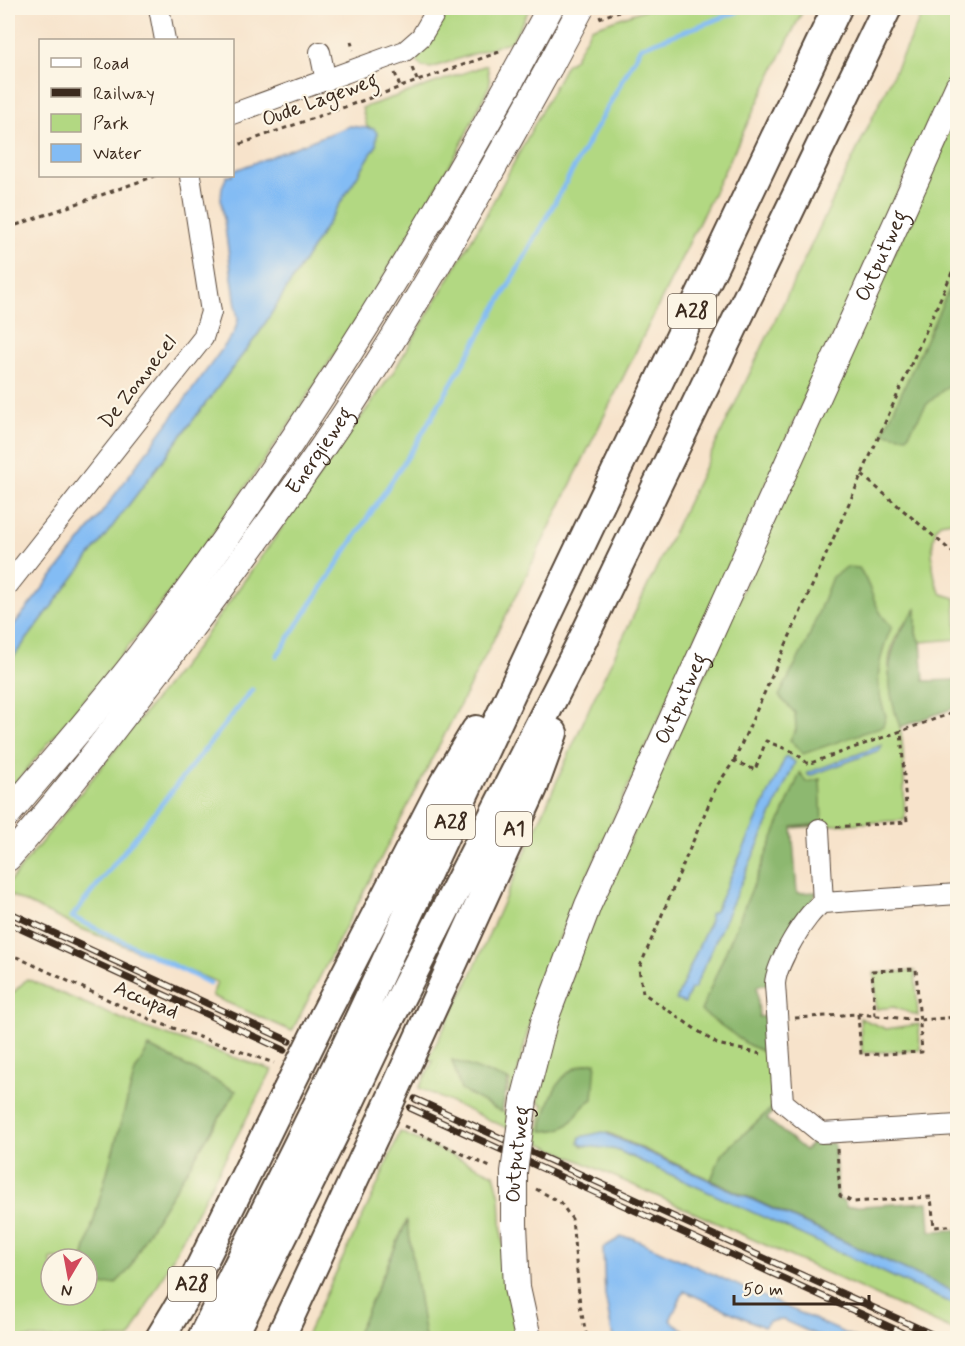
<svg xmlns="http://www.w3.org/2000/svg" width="965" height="1346" font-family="Mynerve,sans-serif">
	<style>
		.green { fill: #b2d882; stroke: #768150; stroke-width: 1.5; fill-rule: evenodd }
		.forest { fill: #8db870; stroke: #647147; stroke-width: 1.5 }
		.water { fill: #83bcf4; stroke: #5f7389; stroke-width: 1.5 }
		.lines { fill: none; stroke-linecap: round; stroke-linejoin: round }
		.stream { stroke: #83bcf4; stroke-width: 5 }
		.minor-casing { stroke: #574638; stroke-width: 22 }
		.major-casing { stroke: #574638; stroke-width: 28 }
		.highway-casing { stroke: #574638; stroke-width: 32 }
		.path { stroke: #574638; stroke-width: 3; stroke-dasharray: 4.5 4.5; stroke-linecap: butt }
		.minor { stroke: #fff; stroke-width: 20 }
		.major { stroke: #fff; stroke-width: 26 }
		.highway { stroke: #fff; stroke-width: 28 }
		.rail-casing { stroke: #3b2a1e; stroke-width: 7 }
		.rail { stroke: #fcf5e5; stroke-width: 4.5; stroke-dasharray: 14; stroke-linecap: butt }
		.major-bridge-casing { stroke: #574638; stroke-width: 28; stroke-linecap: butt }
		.highway-bridge-casing { stroke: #574638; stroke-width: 32; stroke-linecap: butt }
		.major-bridge { stroke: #fff; stroke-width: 26 }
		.highway-bridge { stroke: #fff; stroke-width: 28 }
		.labels { text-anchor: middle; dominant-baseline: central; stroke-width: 4.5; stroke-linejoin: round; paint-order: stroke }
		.shield { fill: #fcf5e5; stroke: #75675a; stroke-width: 1.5 }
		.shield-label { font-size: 20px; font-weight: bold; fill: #3b2a1e }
		.street-label { font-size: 21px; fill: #3b2a1e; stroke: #fcf5e5 }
	</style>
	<rect width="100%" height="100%" fill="#fcf5e5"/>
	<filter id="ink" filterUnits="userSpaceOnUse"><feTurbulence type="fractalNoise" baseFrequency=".0167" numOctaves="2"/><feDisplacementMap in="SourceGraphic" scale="12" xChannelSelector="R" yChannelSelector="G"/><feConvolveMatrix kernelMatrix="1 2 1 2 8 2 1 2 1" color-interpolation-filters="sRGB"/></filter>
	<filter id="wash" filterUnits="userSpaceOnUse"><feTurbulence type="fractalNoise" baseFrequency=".008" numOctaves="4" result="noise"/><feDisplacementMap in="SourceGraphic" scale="24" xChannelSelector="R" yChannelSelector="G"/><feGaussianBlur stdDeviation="1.35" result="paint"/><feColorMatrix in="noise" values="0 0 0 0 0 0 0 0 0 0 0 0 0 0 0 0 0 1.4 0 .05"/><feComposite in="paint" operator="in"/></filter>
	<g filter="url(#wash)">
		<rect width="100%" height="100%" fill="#f7e3cb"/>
		<path class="green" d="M449,8h81l-18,33 -81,27 -9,-1 -5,-6 2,-7z
			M649,8h155l-287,586 -225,437 -80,-35 5,-14 -138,-54 -71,-34v-10l186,-233 200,-280 91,-154 81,-152 8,-6 17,-31z
			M925,8h32v56l-396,870 -30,85 -19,76 -4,-2 2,-12 -58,-20 9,29 78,39 4,-25 -4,-1 1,-30 37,-115 380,-845v407l-17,3c-12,11 -9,60 2,71l13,4 2,41 -36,3 -5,-8v-24c-40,42 -27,68 -16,117 6,29 3,63 5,93l-113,8 29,-4 -1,-45 -14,4 -5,-10 -70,258 16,13 23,11 3,52 -52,48 -10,25 -102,-47 -29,4 -1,3 3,6h25l12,5 338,155v26l-538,-244 14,-27 -5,-2 39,-75 125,-282z
			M487,65l3,19 -32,67 -76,129 -92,143 -73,105 -79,107 -130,157v-128l251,-331 117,-187 -2,-17 -7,-2 -5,-19z
			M915,971l3,45 -24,-9 -18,2 -2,-36z
			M27,979l109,46 136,45 -142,268h-122v-340zM149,1047l87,44 -91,146 -16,33 -41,4 -1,-3v24h-36v-36h32l52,-187z
			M860,1018l26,11 33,-5 1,26 -58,3z
			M400,1132l94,42 6,23 2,41 17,100h-94l-19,-116 -51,116h-50l72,-152z"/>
		<path class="forest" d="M957,272v106l-31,27 -19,32 -24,-4z
			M847,567l12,1c14,19 14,43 33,58 -14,32 -19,57 -6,90l-3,10 -80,28 -13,-14 6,-11 -1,-16 -16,-17 28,-54 25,-65z
			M916,609v25l5,8 3,39 33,-1v27l-57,20c-17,-46 -15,-80 16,-118z
			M800,773l6,9 14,-3 2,45 -30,3 5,66 20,-1 -48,92 -12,2 2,31 8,-1 3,39 -23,-11 -46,-33z
			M149,1047l87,44 -91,146 -16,33 -13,13 -16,3 -12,-12 -1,-15h-4l52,-187z
			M452,1060l56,20 -6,32 -41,-22z
			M596,1062l-3,37c-23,13 -14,32 -51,32 6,-33 16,-65 54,-69z
			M773,1107l2,1 -8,11 38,31 9,-9 4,3 16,-1 4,56 7,3 1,5 82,-5 2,29 27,-1v63l-246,-113 10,-25z
			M407,1221l18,117h-70z"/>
		<path class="water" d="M350,126l24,3 3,4 -1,13 -117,187 -251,331v-32l78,-98 148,-201 4,-13 -17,-121 1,-12 5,-11h5l1,-5z
			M882,745l-2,5 -71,26 -2,-3z
			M786,756l9,6 -101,227h-3l-6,14 -9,-3 34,-80v-6l5,-3z
			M603,1132l354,161v13l-338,-155c-12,-5 -32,-2 -40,-8l1,-6z
			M621,1237l11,1 224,100h-33l-40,-18 -14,1 -5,6 -80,-36 -14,29 23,18h-80l-8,-43 -2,-47z"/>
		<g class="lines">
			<path class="stream" d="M277,656l139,-212 89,-152 136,-245 96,-35
				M210,983l-138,-66 180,-227"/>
		</g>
	</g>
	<g filter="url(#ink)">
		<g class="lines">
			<g class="minor-casing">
				<path id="minor" d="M159,8l6,32
					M320,52l6,29
					M232,114l173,-63 16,-14 17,-29
					M8,585l195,-247 8,-26 -21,-136
					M819,829l4,74
					M958,894l-135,9c-17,9 -47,61 -48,81l8,118 38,31 137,-8"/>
			</g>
			<g class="major-casing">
				<g id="major">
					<path d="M8,814c44,-53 91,-105 133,-160 138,-183 260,-375 371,-576"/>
					<path id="s1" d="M8,858c52,-58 100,-122 148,-184 57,-74 113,-149 166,-226 84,-122 156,-253 228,-382"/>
					<path id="s2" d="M524,1100l20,-78 44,-117 370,-818"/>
					<path d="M514,1224l3,64 11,50"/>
				</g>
			</g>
			<g class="highway-casing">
				<path id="highway" d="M324,1016l120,-233 32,-53
					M354,1030l194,-416 289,-606
					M378,1042l203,-399 306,-635
					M410,1057l123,-269 20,-55
					M160,1338l29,-48 98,-199
					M202,1338l115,-232
					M232,1338l110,-220
					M280,1338l95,-204"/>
			</g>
			<path class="path" d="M599,18l29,-10
				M351,41l2,9
				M412,68l5,12
				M395,73l5,14
				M232,147l270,-96
				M8,228l147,-52
				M862,475l96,82
				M734,761l224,-502
				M836,827l71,-5 -6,-92
				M8,953l148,69 118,41
				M858,1014l3,41 61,-3 -6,-83 -44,2 3,45
				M795,1018l63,-4 62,6 38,-3
				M761,1054l-44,-10 -74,-51 -4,-24 77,-182 18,-26 21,9 11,-29 30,12 12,11 150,-53
				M404,1126l88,42
				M837,1149l3,47 13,6 78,-5 3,30 24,-2
				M536,1189l24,13 12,17 8,86 7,33"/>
			<use href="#minor" class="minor"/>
			<use href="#major" class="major"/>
			<use href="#highway" class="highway"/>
			<g class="rail-casing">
				<path id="rail" d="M8,912l281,129
					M8,923l276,127
					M415,1099l525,239
					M410,1108l504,230"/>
			</g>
			<use href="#rail" class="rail"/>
			<g class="major-bridge-casing">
				<g id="major-bridge">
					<path d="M550,66l31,-58"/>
					<path d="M512,78l38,-70"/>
					<path id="s3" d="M514,1224v-52l10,-72"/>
				</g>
			</g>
			<g class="highway-bridge-casing">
				<path id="highway-bridge" d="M287,1091l37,-75
					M317,1106l37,-76
					M342,1118l36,-76
					M375,1134l35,-77"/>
			</g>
			<use href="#major-bridge" class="major-bridge"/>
			<use href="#highway-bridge" class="highway-bridge"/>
		</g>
	</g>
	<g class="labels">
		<g class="shield">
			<rect x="668" y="294" width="48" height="34" rx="4.5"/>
			<rect x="427" y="805" width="48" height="34" rx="4.5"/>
			<rect x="496" y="812" width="36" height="34" rx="4.5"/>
			<rect x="168" y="1267" width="48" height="34" rx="4.5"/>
		</g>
		<g class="shield-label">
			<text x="692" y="311">A28</text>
			<text x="451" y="822">A28</text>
			<text x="514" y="829">A1</text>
			<text x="192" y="1284">A28</text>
		</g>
		<g class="street-label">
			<text transform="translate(320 100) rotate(-20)">Oude Lageweg</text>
			<text stroke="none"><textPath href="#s2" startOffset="918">Outputweg</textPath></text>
			<text transform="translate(138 382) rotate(-52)">De Zonnecel</text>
			<text stroke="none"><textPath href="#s1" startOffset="513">Energieweg</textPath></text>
			<text stroke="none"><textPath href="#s2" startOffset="432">Outputweg</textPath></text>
			<text transform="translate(146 1000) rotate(23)">Accupad</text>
			<text stroke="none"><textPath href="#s3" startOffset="70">Outputweg</textPath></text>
		</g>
	</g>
	<rect width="965" height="1346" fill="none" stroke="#fcf5e5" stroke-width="30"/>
	<rect x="39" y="39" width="195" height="138" fill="#fcf5e5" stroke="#afa495" stroke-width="1.5"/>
	<rect x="51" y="58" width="30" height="9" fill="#ffffff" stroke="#afa495" stroke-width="1.5"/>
	<text x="93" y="69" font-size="18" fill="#3b2a1e">Road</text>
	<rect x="51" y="88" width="30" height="9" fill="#3b2a1e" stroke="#afa495" stroke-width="1.5"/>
	<text x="93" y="99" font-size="18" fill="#3b2a1e">Railway</text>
	<rect x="51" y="114" width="30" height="18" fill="#b2d882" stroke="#afa495" stroke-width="1.5"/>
	<text x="93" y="129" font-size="18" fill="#3b2a1e">Park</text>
	<rect x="51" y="144" width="30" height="18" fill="#83bcf4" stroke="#afa495" stroke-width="1.5"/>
	<text x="93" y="159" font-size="18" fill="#3b2a1e">Water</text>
	<g transform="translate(69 1277) rotate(190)"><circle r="28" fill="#fcf5e5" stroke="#afa495" stroke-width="1.5"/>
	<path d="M0-4.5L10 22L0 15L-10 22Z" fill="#d1495b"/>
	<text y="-9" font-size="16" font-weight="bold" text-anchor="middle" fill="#3b2a1e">N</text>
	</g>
	<path d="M734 1295v9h135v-9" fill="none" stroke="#3b2a1e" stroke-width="3"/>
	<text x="743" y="1295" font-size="18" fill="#3b2a1e" stroke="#fcf5e5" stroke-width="4.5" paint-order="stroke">50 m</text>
</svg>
